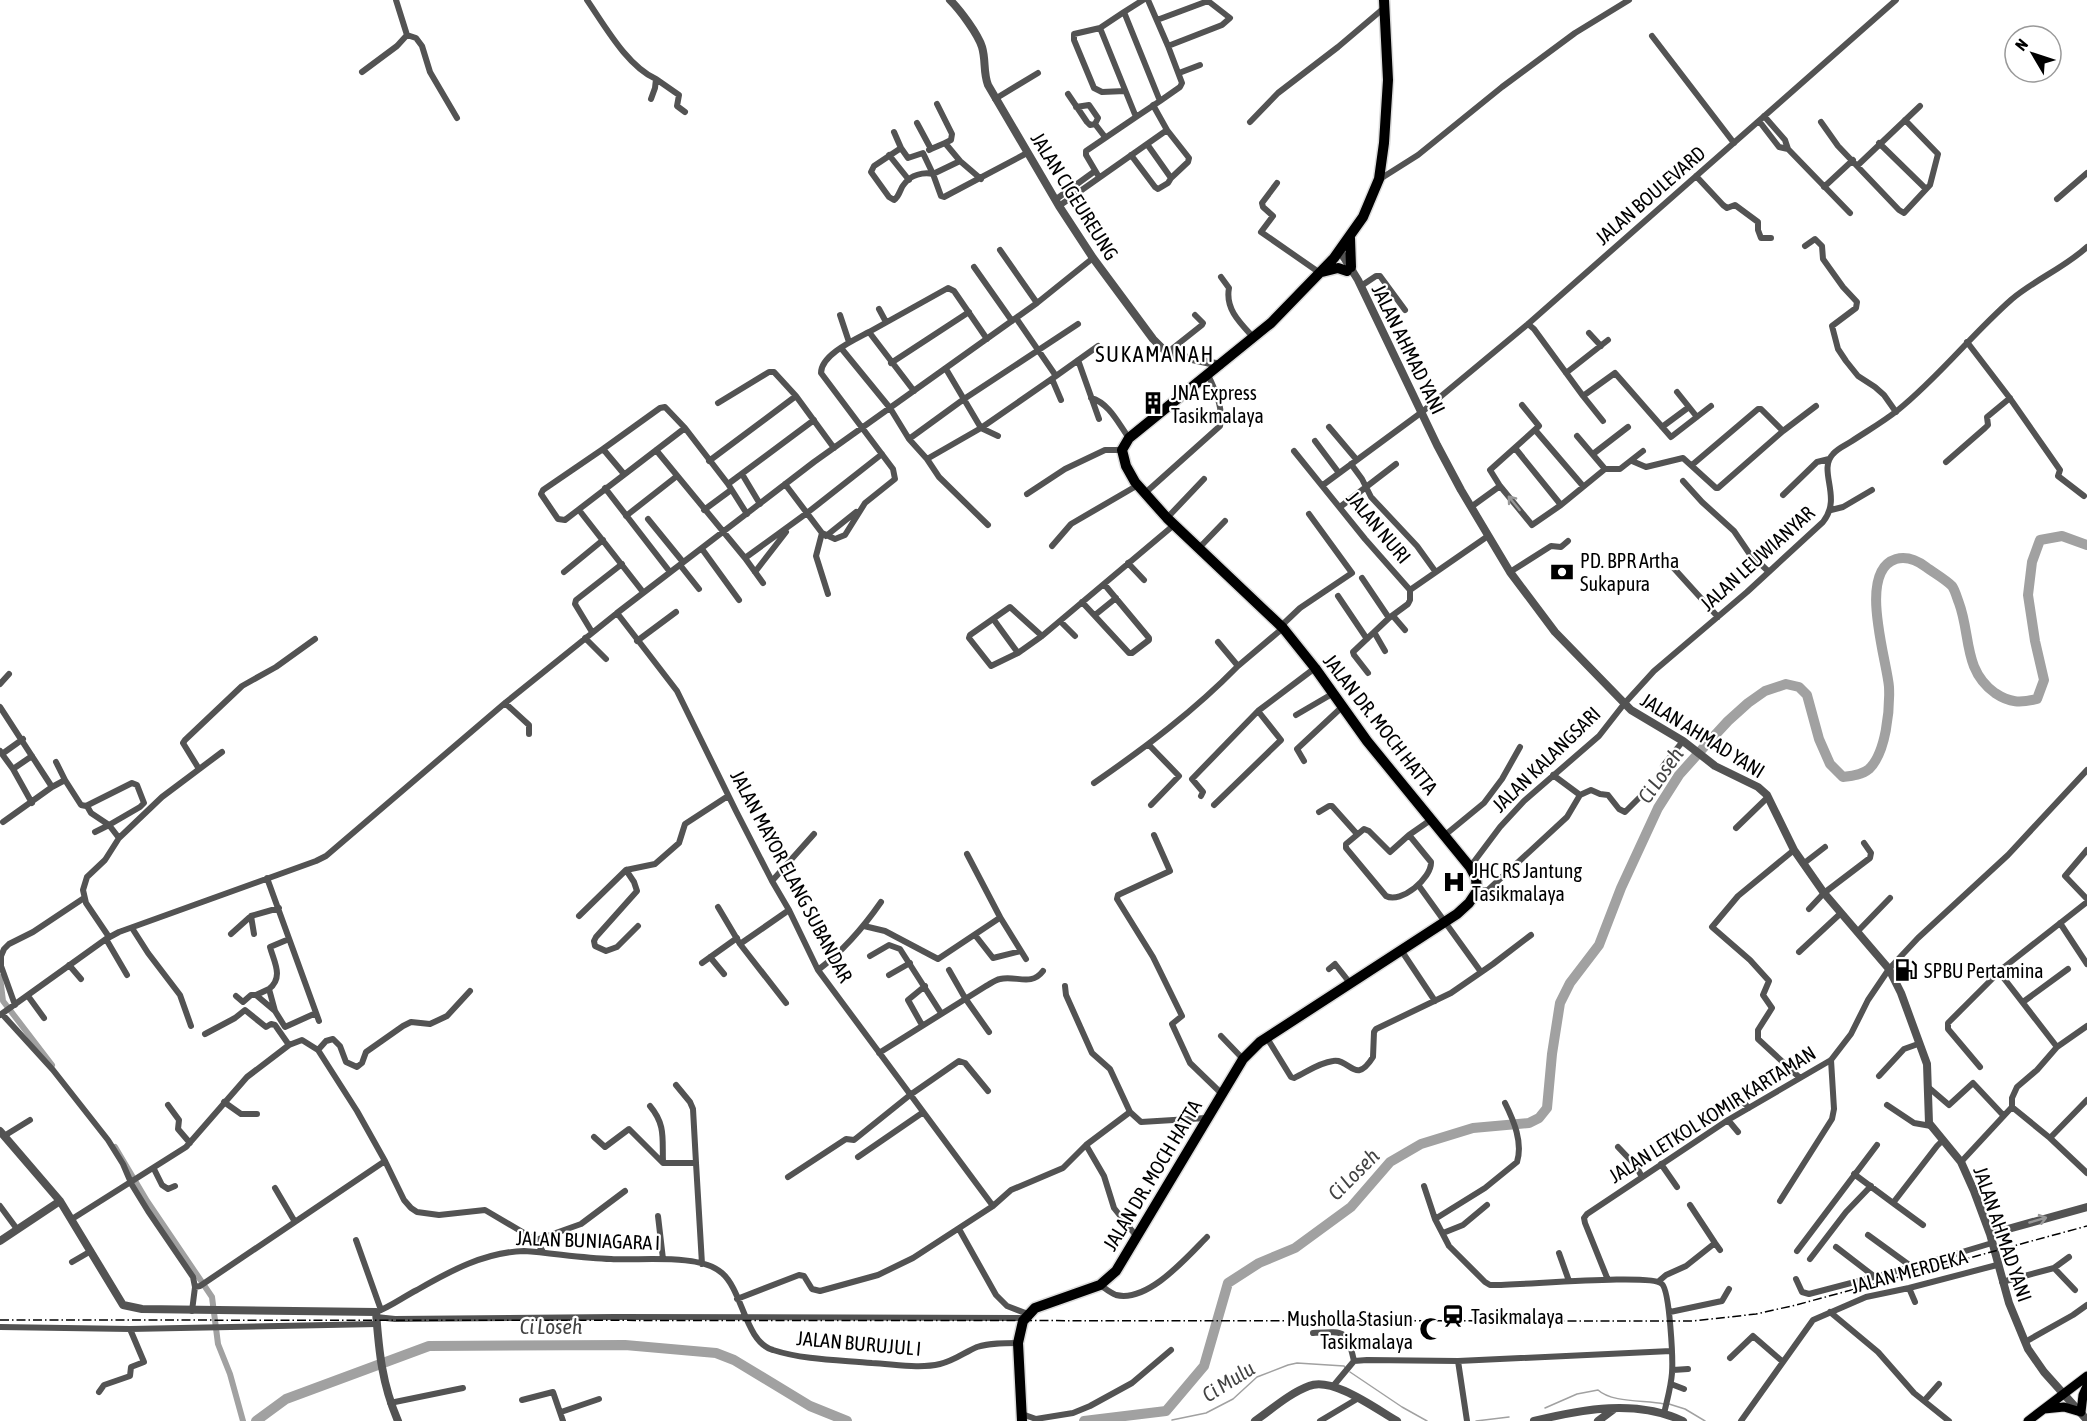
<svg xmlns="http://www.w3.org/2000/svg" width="2087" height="1421" font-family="'Asap Condensed',sans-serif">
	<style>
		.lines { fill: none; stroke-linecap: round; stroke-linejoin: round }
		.stream { stroke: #a1a1a1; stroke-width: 1.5 }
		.canal { stroke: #a1a1a1; stroke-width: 6 }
		.river { stroke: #a1a1a1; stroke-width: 10 }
		.primary-casing { stroke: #dbdbdb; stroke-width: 11 }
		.trunk-casing { stroke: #dbdbdb; stroke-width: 13 }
		.minor { stroke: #535353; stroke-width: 6 }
		.tertiary { stroke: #535353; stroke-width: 8 }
		.primary { stroke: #000; stroke-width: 9 }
		.trunk { stroke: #000; stroke-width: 10 }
		.rail { stroke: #000; stroke-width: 1.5; stroke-dasharray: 9 3 1.5 3; stroke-linecap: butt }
		.oneway { stroke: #989898 }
		.labels { text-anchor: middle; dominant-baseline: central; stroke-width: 4.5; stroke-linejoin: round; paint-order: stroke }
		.street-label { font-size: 20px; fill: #000; stroke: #fff }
		.poi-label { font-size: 20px; fill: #000; stroke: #fff; text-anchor: start }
		.water-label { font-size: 21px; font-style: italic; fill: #424242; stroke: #fff }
		.quarter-label { font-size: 22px; letter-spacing: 1.5px; fill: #000; stroke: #fff }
	</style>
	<rect width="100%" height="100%" fill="#fff"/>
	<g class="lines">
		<path class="stream" d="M1350,1372l52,35 25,14
			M1669,1404l16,5 20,12
			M1545,1408l32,-14 21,-4c14,13 48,10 66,14
			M1172,1420l34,-7 27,-14 24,-22 31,-12 9,-2 47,3 2,3
			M1476,1421l33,-4"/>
		<path class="canal" d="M0,977l3,24 49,64
			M115,1147l32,54 65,96 6,47 12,30 13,47"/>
		<path class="river" d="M256,1421l30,-22 143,-53 196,-1 91,8 18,7 76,46 37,15
			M1084,1421l82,-10 38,-45 24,-83 31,-20 36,-15 56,-41 39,-45 31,-18 52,-16 56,-5 10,-5 8,-10 5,-54 8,-51 10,-20 29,-38 22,-57 37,-80 21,-33 25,-28 24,-26 20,-18 17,-12 21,-7 13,3 8,8 12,44 11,25 13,13c8,-1 19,-2 26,-8 17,-16 21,-59 20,-82 -2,-27 -32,-116 7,-128 11,-3 22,2 30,8 8,6 19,12 26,19 3,4 5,12 7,17 12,32 4,67 36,90 15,10 25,10 42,6l7,-19 -9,-39 -7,-46 4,-33 8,-22 22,-4 25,9"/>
		<g class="primary-casing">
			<path id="primary" d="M2044,1409l20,-2 17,5 2,-17 4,-9
				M2028,1421l59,-45"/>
		</g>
		<g class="trunk-casing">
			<path id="trunk" d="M1350,238l1,29
				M1322,272l16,-4 9,3
				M1022,1421l-4,-78 5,-22 12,-13 65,-23 16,-14 127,-212 17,-17 197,-128 12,-11 8,-12 -1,-13 -6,-11 -103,-126 -52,-73 -32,-40 -116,-110 -32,-36 -9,-16 -4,-16 7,-12 142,-115 63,-65 29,-41 16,-38 5,-36 4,-63 -4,-80"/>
		</g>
		<path class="minor" d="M587,0c18,26 40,66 69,79l-1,9 -4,11
			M1148,0l20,46 14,37 -2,4 -20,14
			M1124,12l19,-12
			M1157,20l51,-19 22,17 -8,7 -54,21
			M1100,28l24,-16 36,89 -24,16
			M407,35l9,3 6,8 8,26 27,46
			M1652,36l82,107
			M362,72l35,-26 10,-11 -11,-35
			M1179,73l21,-8
			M656,79l23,16 -2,11 8,6
			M1068,94l19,28 3,3 5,-1 10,13
			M995,99l43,-26
			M937,104l15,30 -1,6 -6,3
			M1076,107l13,-2 9,13 -3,6
			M1764,116l21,24 3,9 62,64
			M1759,121l20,26 9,2
			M1250,122l28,-29 60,-46 46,-39
			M1821,122l17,24 61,64 5,3 26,-28 8,-31 -33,-34
			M917,123l14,26 -2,1
			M894,132l7,16 -27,18 -3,6 18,25 5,3c7,-5 5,-11 11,-17 6,-8 18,-11 28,-9l8,22 3,1 83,-44
			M1879,143l47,46
			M1147,144l24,34 17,-16 1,-4 -22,-28
			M901,148l7,10 15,-5 10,21 27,-13
			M931,149l14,-6 15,18 21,18
			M889,155l20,25
			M1131,155l24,32 3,2 10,-6 3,-5
			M1858,165l62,-59
			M1696,176l27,29 4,3 8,-3 23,17v8l3,8h10
			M1099,177l-13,-22v-4l50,-34 -36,-89 -26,6v6l20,48 8,4 23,-1
			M1380,179l38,-24 84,-68 73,-54 54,-33
			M1277,183l-15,20 1,4 10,9 -12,16 59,41
			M1824,187l29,-27
			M2057,199l30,-26
			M1055,200l40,-29
			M1059,206l108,-76 -14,-25
			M1805,246l10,-7 7,7 1,13 20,28 14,15 -1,6 -24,18 6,23 8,12 12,15 17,11 9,8 12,17
			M1000,250l37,53
			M974,267l38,54
			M1221,277l8,11c-4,21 11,35 25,50
			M1361,286l15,-10h4l25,34
			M879,309l7,13
			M840,315l9,27
			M1016,318l40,58 42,-30
			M1528,324l6,5 49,67 32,-23 56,64 40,-31
			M1589,333l12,13
			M1967,342l42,55 51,73 -2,6 26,20
			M841,348l49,60 19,31 55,-40 114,-75
			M1168,352l34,-27 1,-2 -8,-8
			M1078,360l21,59
			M891,363l78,-51
			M946,369l35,59 75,-52
			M1566,373l42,-33
			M1052,379l9,21
			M914,391l-45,-59 79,-44 6,3 33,48
			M1677,392l20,25
			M1583,396l20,25
			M1091,398c18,5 27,25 38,40
			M718,403l51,-31h5l22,24 38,52
			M1522,405l17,21 -49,44 10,16 32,39 29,-20 44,-36 -28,-33
			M1329,427l27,32
			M1662,427l27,-20
			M1536,431l47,55
			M909,439l18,20 54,-31 17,8
			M1315,441l24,32
			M1515,448l46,57
			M603,449l57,-41 5,-1 20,21 43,56 19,30
			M656,450l89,108 62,-45 75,-59
			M1294,451l71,88 45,51
			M1593,454l35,-27
			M927,459l12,18 49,48
			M709,461l87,-65
			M1632,461l14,6 37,-9 33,30h2l65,-57 33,-25
			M1946,462l39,-34 3,-3 -1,-8 23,-19
			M1351,464l11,15 9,18 46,49 18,25
			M1692,465l66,-56h3l22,22
			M1605,469h15l23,-18
			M624,474l-21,-25 -60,41 -2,4 17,25 7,1 120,-92
			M742,474l18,30
			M1683,481l19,21 32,29 15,22 20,19
			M728,484l86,-64
			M785,484l37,49 13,6 10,-4 20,-32 30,-24 -2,-10 -72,-96c0,-18 33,-33 48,-41
			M1323,485l99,-73 106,-88 368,-324
			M605,488l65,84
			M1027,494l38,-25 40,-19h17
			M1144,494l76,-68c4,-15 -5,-37 -12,-51
			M1783,495l34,-33 12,-3
			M1340,507l56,-43
			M1471,507l29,-21
			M579,510l64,82
			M704,510l27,-20
			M1831,510l12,-3 29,-17
			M626,516l51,-40
			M1167,518l37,-39
			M648,519l35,43
			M822,533l-6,23 12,38
			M826,536l30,-24
			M1052,546l19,-22 67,-39
			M1199,548l26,-27
			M702,549l37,51
			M745,558l18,25
			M1128,563l16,17
			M1670,564l48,53
			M680,565l19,24
			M564,572l39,-32
			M755,572l31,-40
			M1510,572l41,-26 10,1 7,-6
			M1362,578l27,40
			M1410,590l78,-54
			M1338,596l29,43
			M1082,602l47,51h3l17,-13v-2l-45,-54
			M617,613l60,78 59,120 36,70 17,29 29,60 175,236
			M1095,615l21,-17
			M1393,616l12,14
			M994,620l24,33
			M1060,621l15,15
			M1281,626l19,-18 52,-35 -43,-59
			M592,632l-17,-28 1,-4 46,-36
			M1374,632l11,19
			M1042,636l-32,-29 -40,28 -1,3 22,28 27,-13 24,-17 132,-111
			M585,638l21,21
			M637,641l39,-29
			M1218,642l20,24 45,-38
			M1368,673l-14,-18 -1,-3 36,-34 19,-14 2,-4v-10
			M0,684l9,-10
			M505,703l24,22v9
			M0,707l52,80 13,-7 16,25 5,1 46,-23 5,2 7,18 -4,4 -31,18 10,13 -14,22 -18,17 -4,13 3,13 23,34
			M1296,715l36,-21
			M1149,745l30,31 -28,29
			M0,751l2,3 21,-15
			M2,754l11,15 19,34
			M1304,761l-7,-12 45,-42
			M56,762l9,18
			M1663,766l20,-25
			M13,769l19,-13
			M199,769l-16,-26 2,-3 57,-54 34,-19 39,-28
			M1553,775l27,20
			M1094,783c52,-36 100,-72 144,-117
			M1201,796l2,-4 -11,-13 66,-68 57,-43
			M1214,805l67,-65 -23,-29
			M87,806l4,7 18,12 -14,7
			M1319,812l10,-6h3l25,28
			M3,822l49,-35
			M1736,828l32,-31
			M1364,829l5,2 21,21 19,-17 22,27c1,16 -30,42 -45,34l-40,-48v-4z
			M1154,835l16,36 -52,24 -1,4 36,58 29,59 -10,8 18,39 31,30
			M1409,835l23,-16
			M1445,835l39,-32 18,-24 18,-32
			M119,838l43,-41 60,-45
			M1794,850l-56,46 -26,31 38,33 19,21 -6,14 9,13 -14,22v9l42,39
			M2087,850l-22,26 22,23
			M1803,864l22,-17
			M1470,867l30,-40 24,-26 75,-65 25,-32 30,-33 93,-79 76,-70c20,-25 -6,-51 10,-68 5,-6 13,-9 19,-13 15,-10 31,-19 46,-31 41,-33 74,-76 114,-111 24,-20 52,-31 75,-52
			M626,870l8,12 3,9 -41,46 -2,4 1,5 11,5 11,-4 21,-21
			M267,878l52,143
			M772,881l42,-47
			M1419,886l62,86
			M1477,891l11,-1 79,-73 13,-22 11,-5 9,4 8,1 11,14 6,3 14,-14
			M718,907l22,37 46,59
			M1809,909l15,-16 46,-35 1,-5 -7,-10
			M251,916l3,18
			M579,916l47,-46 29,-6 24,-21 6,-19 43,-28
			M1000,917l26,42
			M2060,923l27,41
			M864,926l21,5 53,28 60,-40 2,-2 -33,-63
			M132,928l16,25 32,42 11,31
			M1858,931l32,-33
			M231,934l20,-18 28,-8
			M975,935l18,23 28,-7
			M106,939l21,36
			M740,944l49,-34
			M1401,950l34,51
			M1799,952l42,-39
			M870,956l19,-11 11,4 41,64
			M710,957l14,17
			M702,963l35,-25
			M69,965l12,14
			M1329,969l6,-5 15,19
			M818,970c25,-19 45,-42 63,-68
			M949,970l16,28 24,34
			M1999,972l58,75
			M889,975l21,-12
			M1065,986l1,9 26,58 18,16 20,43
			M269,989c15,-12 5,-27 1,-42l19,-8
			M28,996l16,22
			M236,996l7,6 8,-7h5
			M2023,1002l45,-33
			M15,1005l-14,-39v-10l3,-7 5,-5 24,-12 51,-34
			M275,1011l-19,-16 13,-6 6,22 10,16 31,-14
			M2,1014l51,56 55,70 15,24 9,21 16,26 45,66 2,10 -3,24
			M0,1015l106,-76 13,-7 197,-71 10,-5 179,-153 112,-90 197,-151 223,-159 56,-45
			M922,1025l-14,-25 17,-14
			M205,1034l30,-16 10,-8 21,17 5,-3 4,1 14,20
			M1221,1036l22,23
			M1267,1038l24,39 3,1c13,-6 24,-15 39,-17 17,-3 22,25 40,-4l1,-25 2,-3 75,-36 42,-29 38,-29
			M318,1050l8,-9 7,-2 7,7 6,16 11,5 5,-4 4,-11 37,-26 8,-4 19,2 17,-8 23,-25
			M879,1053l107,-67c4,-2 9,-6 14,-7 16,-4 31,8 43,-8
			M1980,1067l-32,-38v-6l55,-55 84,-66
			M1879,1076l25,-27 14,-5
			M676,1085l14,17 3,7 3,54
			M1928,1087l21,18 24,-22 30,32
			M1739,1098l10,10
			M224,1102l17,12h16
			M168,1105l11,15 -1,9 12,14
			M1887,1105l27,18 17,3
			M650,1106c16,19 12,33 13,56
			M2012,1107l38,31 37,35
			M1728,1120l10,12
			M4,1136l26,-16
			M594,1137l11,10 24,-18 34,34h33l6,101
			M2050,1138l37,-38
			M1086,1145l18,31 10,32 23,29
			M1618,1147l18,19 6,11
			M858,1157l64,-44
			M1961,1162l51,-55v-9l5,-11 20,-17 20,-23 30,-21
			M1661,1164l16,23
			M154,1169l8,16 6,4 7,-3
			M1854,1174l39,29 44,-57 6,-6
			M788,1177l58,-38 8,1 56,-45 49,-34 6,2 23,28
			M1424,1186l11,33 14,27 36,36 5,3c25,1 162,-12 172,-1 8,8 11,76 10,89 -1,14 -5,27 -8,41
			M275,1188l20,34
			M1780,1201l52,-82 2,-10 -3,-49
			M1893,1203l30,22
			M0,1206l17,23
			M658,1216l5,43
			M72,1219l114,-72 61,-70 42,-32 13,-5 16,10 39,61 28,50 19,39 7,8 6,4 22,3 46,-5 51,30 7,12
			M1435,1219l50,-31 32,-26c6,-19 -3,-41 -12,-59
			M959,1229l37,66 11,11 21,8
			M1443,1233l20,-8 24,-20
			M1868,1235l44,32 80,-24
			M356,1240l25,70
			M536,1240l45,-16 44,-33
			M1715,1243l5,7
			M1836,1247l39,30
			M1797,1251l80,-106
			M1559,1253l10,28
			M1810,1259l36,-47 25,-26
			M72,1262l19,-11
			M2054,1268l21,22
			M1796,1279l6,13 7,2 103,-27
			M1608,1280l-23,-57 -1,-5 3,-4 141,-94 103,-60 20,-26 17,-34 21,-31 29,-31 90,-83 79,-85
			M1659,1281l7,-6 20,-9 29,-23 -25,-38
			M2002,1282l52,-14 15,-11
			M1100,1285c5,3 10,8 16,10 32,8 71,-38 91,-58
			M195,1287l5,-1 185,-125
			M1909,1288l6,14
			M737,1299l62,-24 5,1 8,13 8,2 58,-16 35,-17 80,-52 18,-16 52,-22 23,-23 44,-33 11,10 65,-4
			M376,1312c14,-5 27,-15 41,-22 33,-19 68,-38 107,-39 29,2 58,7 87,8 29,2 89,-6 111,14 21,18 23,69 51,77 31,10 66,10 99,13 22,1 47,6 68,1 14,-3 25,-12 37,-17 13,-4 27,-4 41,-4
			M1670,1312l52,-11 7,-12
			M1830,1312l48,40 36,41 35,28
			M376,1317l19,2 220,-2 410,1
			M0,1327l130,2 247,-5
			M1313,1333c33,-2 34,-3 41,28
			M2025,1342l48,-27 14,-10
			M1730,1358l23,-22 30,26
			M1458,1361l9,60
			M1673,1370l15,-1
			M1671,1384l13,5
			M1334,1385l20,-24 13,-1 91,1 213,-10
			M99,1392l5,-7 26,-9 1,-9 13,-5 -14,-33
			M522,1400l31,-8 10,29
			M1924,1401l15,-17
			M390,1403l73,-15
			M561,1412l38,-13
			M1022,1414l14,5 37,-6 17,-7 42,-23 39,-33
			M1320,1421l37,-22
			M1741,1421l72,-101 53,-23 43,-9 88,-23"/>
		<path class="tertiary" d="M950,0c10,10 28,34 32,47 4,13 1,25 6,38l71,121 34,52 60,81 10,10 11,6 46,10
			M1340,251l18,29 79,165 24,45 49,82 45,60 76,78 52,31 32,25 43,21 9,8 27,55 30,43 65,76 12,24 26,71 2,59 32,39 13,29 16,43 19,69 19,46 16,23 43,48
			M0,1131l60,70 63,104 19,4 234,3c3,40 6,72 22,109
			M1990,1234l97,-27
			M0,1241l60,-40
			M1255,1421c17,-12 35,-28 54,-35 23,-10 67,23 88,35
			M1534,1421c49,-12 102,-22 149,0
			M1598,1421l16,-12"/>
		<use href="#primary" class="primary"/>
		<use href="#trunk" class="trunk"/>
		<path class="rail" d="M0,1320l1693,1 63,-7 40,-9 291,-79"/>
	</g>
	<defs><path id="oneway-shaft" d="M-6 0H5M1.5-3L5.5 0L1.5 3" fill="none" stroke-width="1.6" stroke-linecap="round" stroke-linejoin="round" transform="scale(1.5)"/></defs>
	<g class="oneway">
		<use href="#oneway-shaft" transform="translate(1514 503) rotate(-129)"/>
		<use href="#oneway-shaft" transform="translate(2038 1220) rotate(-16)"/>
	</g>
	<defs>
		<g id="building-bare" transform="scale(1.8)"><path d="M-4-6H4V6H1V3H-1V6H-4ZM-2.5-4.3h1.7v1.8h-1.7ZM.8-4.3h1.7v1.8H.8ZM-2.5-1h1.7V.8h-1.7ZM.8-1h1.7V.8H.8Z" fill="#000" stroke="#fff" stroke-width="2.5" paint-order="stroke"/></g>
		<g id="bank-bare" transform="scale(1.8)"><path d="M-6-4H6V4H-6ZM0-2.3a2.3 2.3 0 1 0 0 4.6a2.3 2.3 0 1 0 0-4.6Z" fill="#000" stroke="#fff" stroke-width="2.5" paint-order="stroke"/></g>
		<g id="hospital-bare" transform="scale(1.8)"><path d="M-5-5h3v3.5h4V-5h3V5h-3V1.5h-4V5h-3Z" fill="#000" stroke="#fff" stroke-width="2.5" paint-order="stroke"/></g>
		<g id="fuel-bare" transform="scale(1.8)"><path d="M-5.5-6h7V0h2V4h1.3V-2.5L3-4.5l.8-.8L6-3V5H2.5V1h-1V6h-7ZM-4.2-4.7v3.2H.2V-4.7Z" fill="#000" stroke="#fff" stroke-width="2.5" paint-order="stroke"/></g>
		<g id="station-bare" transform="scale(1.8)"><path d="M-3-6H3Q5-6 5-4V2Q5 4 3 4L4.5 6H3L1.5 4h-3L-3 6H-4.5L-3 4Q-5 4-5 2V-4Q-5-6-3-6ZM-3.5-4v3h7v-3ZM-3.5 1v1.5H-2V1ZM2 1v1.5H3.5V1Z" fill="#000" stroke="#fff" stroke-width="2.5" paint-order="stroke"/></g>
		<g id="mosque-bare" transform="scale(1.8)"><path d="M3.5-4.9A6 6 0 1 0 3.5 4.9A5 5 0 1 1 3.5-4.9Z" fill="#000" stroke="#fff" stroke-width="2.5" paint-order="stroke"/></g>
	</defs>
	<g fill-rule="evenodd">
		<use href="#building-bare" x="1153" y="403"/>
		<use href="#bank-bare" x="1562" y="572"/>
		<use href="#hospital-bare" x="1454" y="882"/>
		<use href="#fuel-bare" x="1906" y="970"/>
		<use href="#station-bare" x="1453" y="1316"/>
		<use href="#mosque-bare" x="1431" y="1329"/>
	</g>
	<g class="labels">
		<g class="street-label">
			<text transform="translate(1650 195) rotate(-41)">JALAN BOULEVARD</text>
			<text transform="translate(1075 196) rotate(58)">JALAN CIGEUREUNG</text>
			<text transform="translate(1409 349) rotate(64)">JALAN AHMAD YANI</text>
			<text transform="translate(1379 527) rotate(50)">JALAN NURI</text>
			<text transform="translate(1757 558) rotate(-42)">JALAN LEUWIANYAR</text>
			<text transform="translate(1381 724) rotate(52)">JALAN DR. MOCH HATTA</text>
			<text transform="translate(1703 735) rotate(32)">JALAN AHMAD YANI</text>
			<text transform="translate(1546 759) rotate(-44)">JALAN KALANGSARI</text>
			<text transform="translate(792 876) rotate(62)">JALAN MAYOR ELANG SUBANDAR</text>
			<text transform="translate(1712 1114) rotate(-32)">JALAN LETKOL KOMIR KARTAMAN</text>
			<text transform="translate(1152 1175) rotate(-59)">JALAN DR. MOCH HATTA</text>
			<text transform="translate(2003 1234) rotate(71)">JALAN AHMAD YANI</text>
			<text transform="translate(588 1240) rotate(2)">JALAN BUNIAGARA I</text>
			<text transform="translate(1909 1271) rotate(-15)">JALAN MERDEKA</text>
			<text transform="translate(859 1343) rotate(5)">JALAN BURUJUL I</text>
		</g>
		<g class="poi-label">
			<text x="1171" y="392">JNA Express<tspan x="1171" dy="23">Tasikmalaya</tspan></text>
			<text x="1580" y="560">PD. BPR Artha<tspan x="1580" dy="23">Sukapura</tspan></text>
			<text x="1472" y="870">JHC RS Jantung<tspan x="1472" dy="23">Tasikmalaya</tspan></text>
			<text x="1924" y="970">SPBU Pertamina</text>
			<text x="1471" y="1316">Tasikmalaya</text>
			<text x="1413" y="1318" text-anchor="end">Musholla Stasiun<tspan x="1413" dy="23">Tasikmalaya</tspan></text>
		</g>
		<g class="water-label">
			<text transform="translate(1660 775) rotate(-55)">Ci Loseh</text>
			<text transform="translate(1353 1174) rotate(-45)">Ci Loseh</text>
			<text x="551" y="1326">Ci Loseh</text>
			<text transform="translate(1228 1381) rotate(-32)">Ci Mulu</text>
		</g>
		<g class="quarter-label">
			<text x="1155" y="354">SUKAMANAH</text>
		</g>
	</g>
	<g transform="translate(2033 54) rotate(309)"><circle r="28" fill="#ffffff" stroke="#999999" stroke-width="1.5"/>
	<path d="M0-4.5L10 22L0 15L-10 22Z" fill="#000000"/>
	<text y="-9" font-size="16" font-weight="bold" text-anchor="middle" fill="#000000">N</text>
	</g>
</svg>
